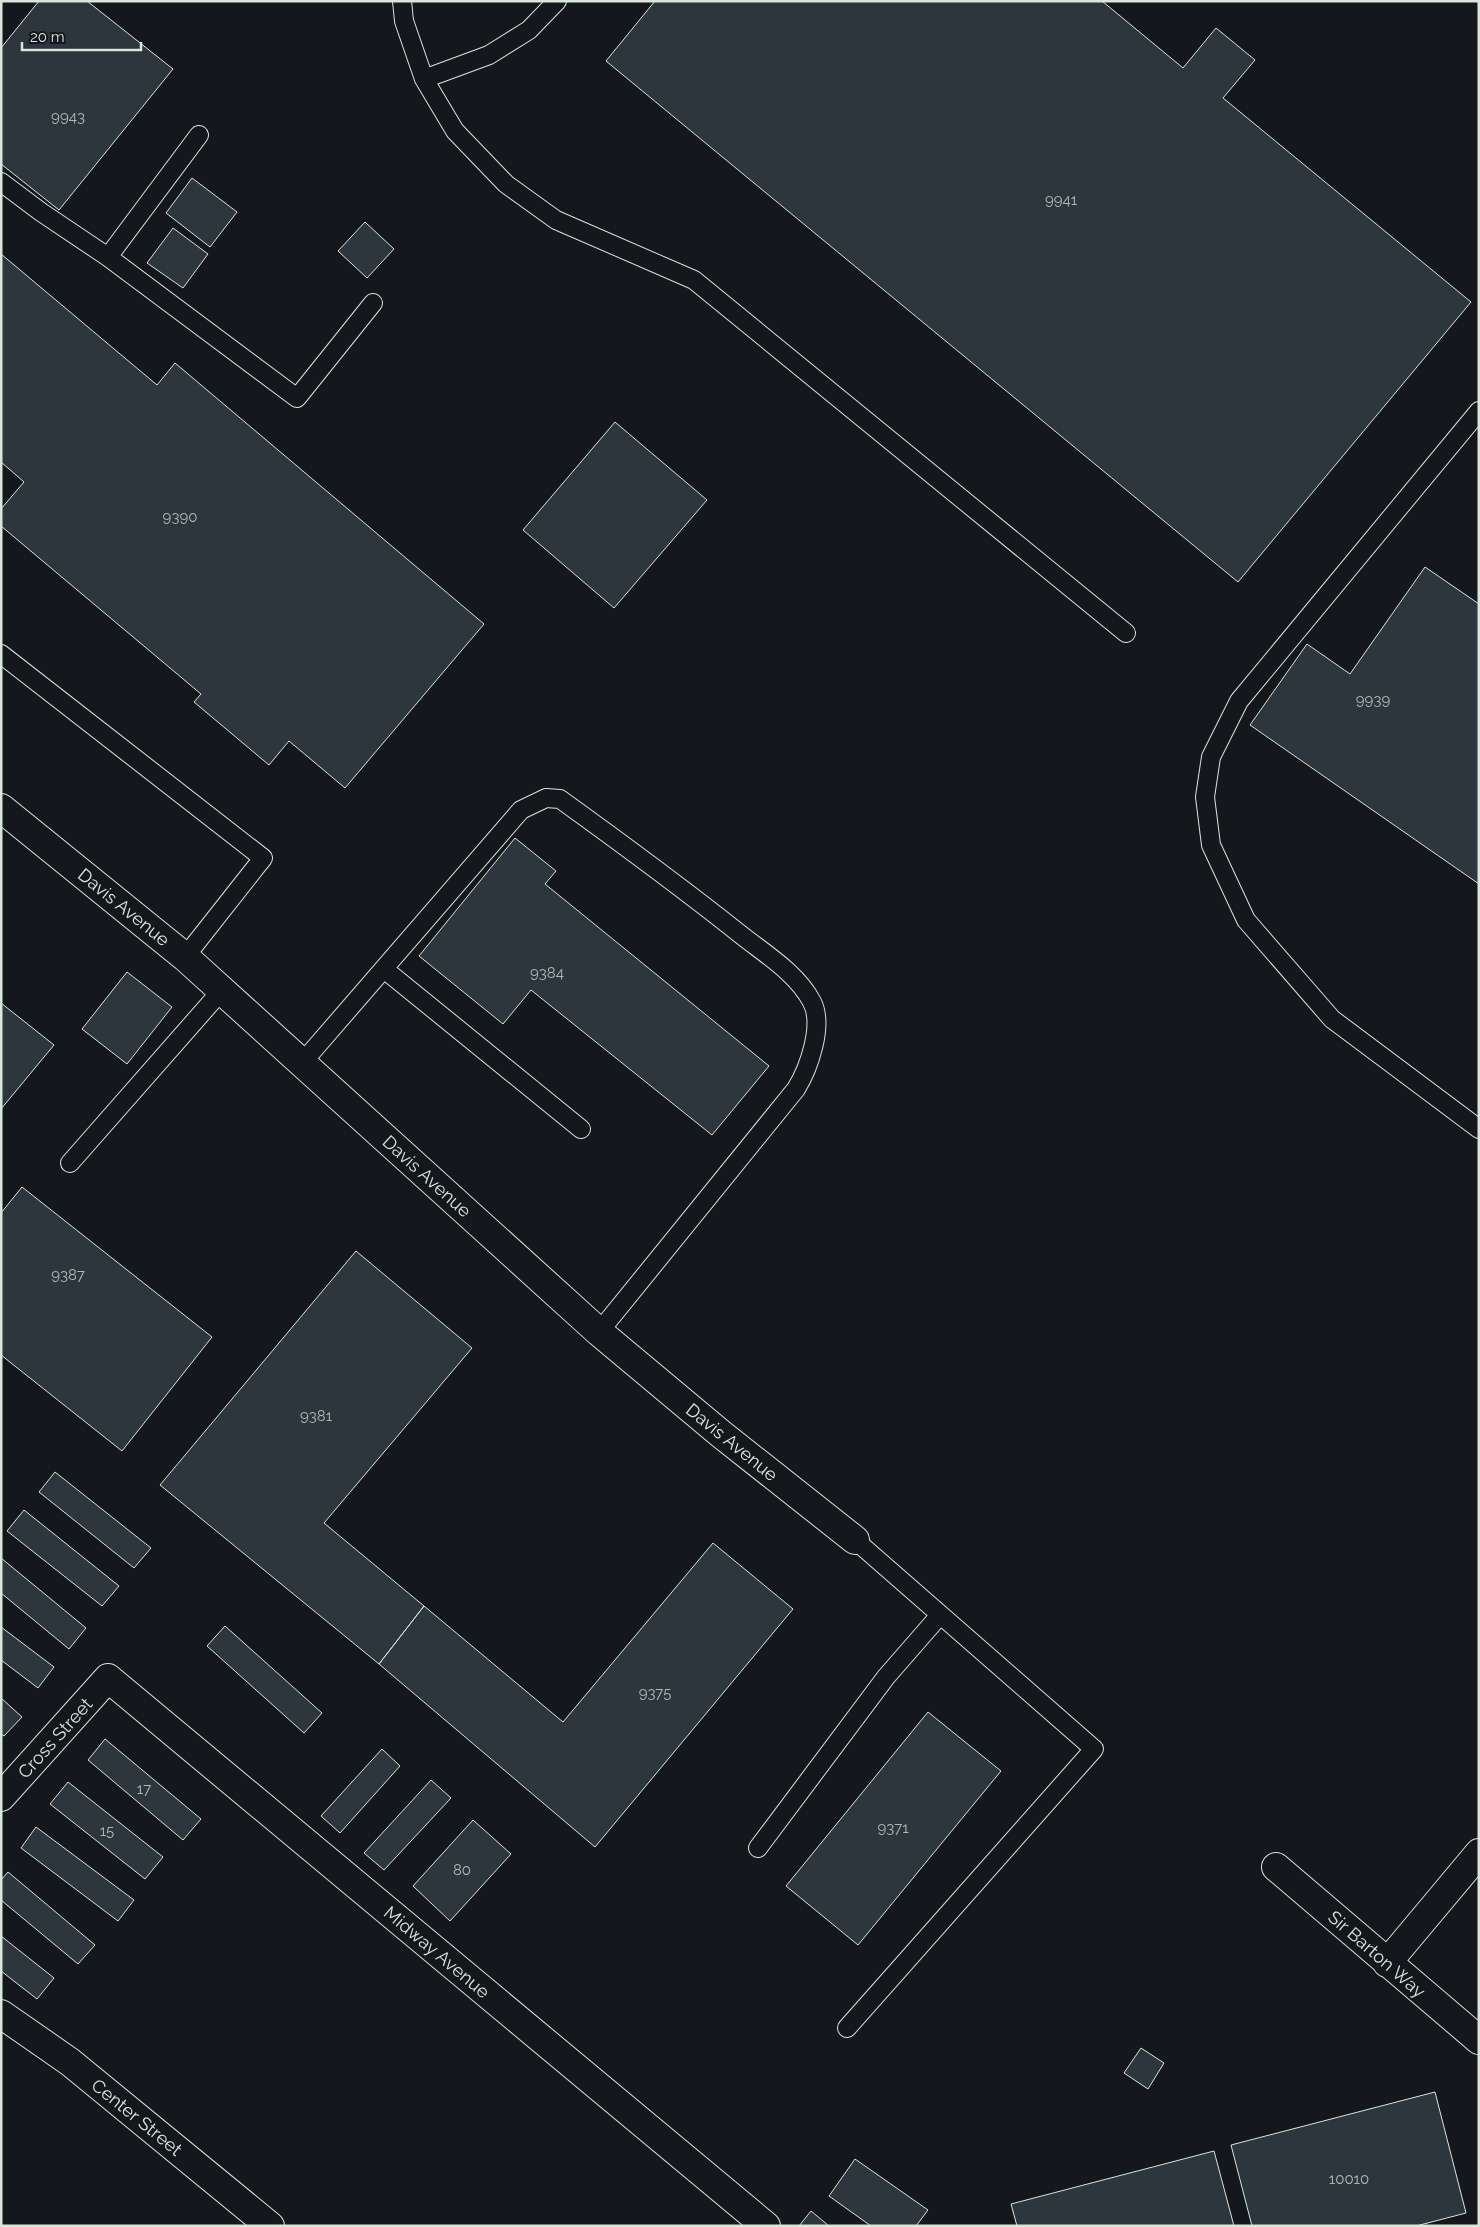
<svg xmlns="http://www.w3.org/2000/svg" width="1480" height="2227" font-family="Raleway,sans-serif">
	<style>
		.building { fill: #2c363c; stroke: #d8e6dc }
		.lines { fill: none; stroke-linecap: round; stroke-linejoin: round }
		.service-casing { stroke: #d8e6dc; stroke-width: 20 }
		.minor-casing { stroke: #d8e6dc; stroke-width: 30 }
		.service { stroke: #14181c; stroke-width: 18 }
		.minor { stroke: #14181c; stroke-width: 28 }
		.labels { text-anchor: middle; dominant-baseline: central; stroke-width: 4; stroke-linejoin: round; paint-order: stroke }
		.number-label { font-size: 15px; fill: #adbab4 }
		.street-label { font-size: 18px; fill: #d8e6dc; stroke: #14181c }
	</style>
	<rect width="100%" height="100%" fill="#14181c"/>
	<path class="building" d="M39,1h48l86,68 -114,141 -58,-46v-116z
		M655,1h447l81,67 33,-40 39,32 -32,38 248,204 -233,280 -632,-521z
		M192,178l45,34 -27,35 -44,-34z
		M365,222l29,27 -27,29 -29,-27z
		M173,228l35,26 -25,34 -36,-25z
		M1,254l156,131 18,-22 309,261 -139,164 -56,-47 -20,24 -75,-63 7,-8 -200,-168v-17l23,-27 -23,-20z
		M615,422l92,78 -93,108 -91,-78z
		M1425,567l54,37v280l-229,-159 57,-81 43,30z
		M515,838l41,33 -11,13 224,182 -57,69 -181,-145 -28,34 -84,-68z
		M127,972l45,35 -45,57 -45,-35z
		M1,1003l53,42 -53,64z
		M22,1187l190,150 -90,114 -121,-96v-142z
		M356,1251l116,97 -148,175 100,83 -45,58 -219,-179z
		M55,1472l96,76 -17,20 -95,-76z
		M24,1510l95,76 -17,20 -95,-75z
		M713,1543l80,66 -198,238 -216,-183 45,-58 139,116z
		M1,1558l85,70 -17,21 -68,-56z
		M225,1626l97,87 -18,20 -97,-87z
		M1,1627l53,40 -16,21 -37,-28z
		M1,1698l21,19 -18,19 -3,-2z
		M928,1712l73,59 -143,174 -72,-59z
		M105,1739l96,80 -18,21 -95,-80z
		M382,1749l18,17 -60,67 -19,-17z
		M431,1780l20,18 -67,72 -20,-17z
		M68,1782l95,75 -18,22 -95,-75z
		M473,1820l38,34 -61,67 -37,-35z
		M36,1827l98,73 -16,21 -97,-73z
		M8,1872l87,73 -17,19 -77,-64v-20z
		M1,1936l53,42 -17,21 -36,-28z
		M1141,2048l23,15 -16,26 -24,-16z
		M1435,2092l31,121 -50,13h-164l-21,-81z
		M1214,2151l20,75h-217l-6,-22z
		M855,2159l73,51 -12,16h-45l-42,-30z
		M811,2211l18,15h-30z"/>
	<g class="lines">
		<g class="service-casing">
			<path id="service" d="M402,1l2,20 20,58 31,52 51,53 50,36 138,60 432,353
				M424,79l65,-24 40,-25 28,-29
				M1,182l40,30 67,45 189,141 76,-95
				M108,257l91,-122
				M1479,411l-240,290 -28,56 -6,40 6,48 35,75 86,99 147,110
				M1,654l262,204 -78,99
				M384,969l197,160
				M302,1063l219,-253 25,-12 14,1c61,44 121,88 180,135 25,20 57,39 72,68 12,23 -3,66 -16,87l-197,243
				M70,1163l152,-173
				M758,1848l128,-171 54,-62
				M847,2028l247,-279 -239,-209"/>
		</g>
		<g class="minor-casing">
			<path id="minor" d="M1,808l184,149 414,375 122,102 134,106
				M1,1797l107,-119 658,548
				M1276,1867l203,173
				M1387,1963l92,-110
				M1,2014l69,48 200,164"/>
		</g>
		<use href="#service" class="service"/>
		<use href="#minor" class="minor"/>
	</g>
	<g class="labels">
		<g class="number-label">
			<text x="68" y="117">9943</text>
			<text x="1061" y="200">9941</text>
			<text x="180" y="517">9390</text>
			<text x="1373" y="700">9939</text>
			<text x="547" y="973">9384</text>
			<text x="68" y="1275">9387</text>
			<text x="316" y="1416">9381</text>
			<text x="655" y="1693">9375</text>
			<text x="144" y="1789">17</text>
			<text x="893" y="1828">9371</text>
			<text x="107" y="1831">15</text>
			<text x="462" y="1870">80</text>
			<text x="1349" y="2179">10010</text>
		</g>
		<g class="street-label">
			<text transform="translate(124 907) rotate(39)">Davis Avenue</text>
			<text transform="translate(427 1176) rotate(42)">Davis Avenue</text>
			<text transform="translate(732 1442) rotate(39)">Davis Avenue</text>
			<text transform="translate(55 1738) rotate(-48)">Cross Street</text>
			<text transform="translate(437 1952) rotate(40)">Midway Avenue</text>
			<text transform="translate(1377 1954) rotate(41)">Sir Barton Way</text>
			<text transform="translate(137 2117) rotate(39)">Center Street</text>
		</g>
	</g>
	<rect width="1480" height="2227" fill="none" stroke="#d8e6dc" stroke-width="5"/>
	<path d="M22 42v8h119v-8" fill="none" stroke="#d8e6dc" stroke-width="2.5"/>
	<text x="30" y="42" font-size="15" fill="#d8e6dc" stroke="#14181c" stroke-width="4" paint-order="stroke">20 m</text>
</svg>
